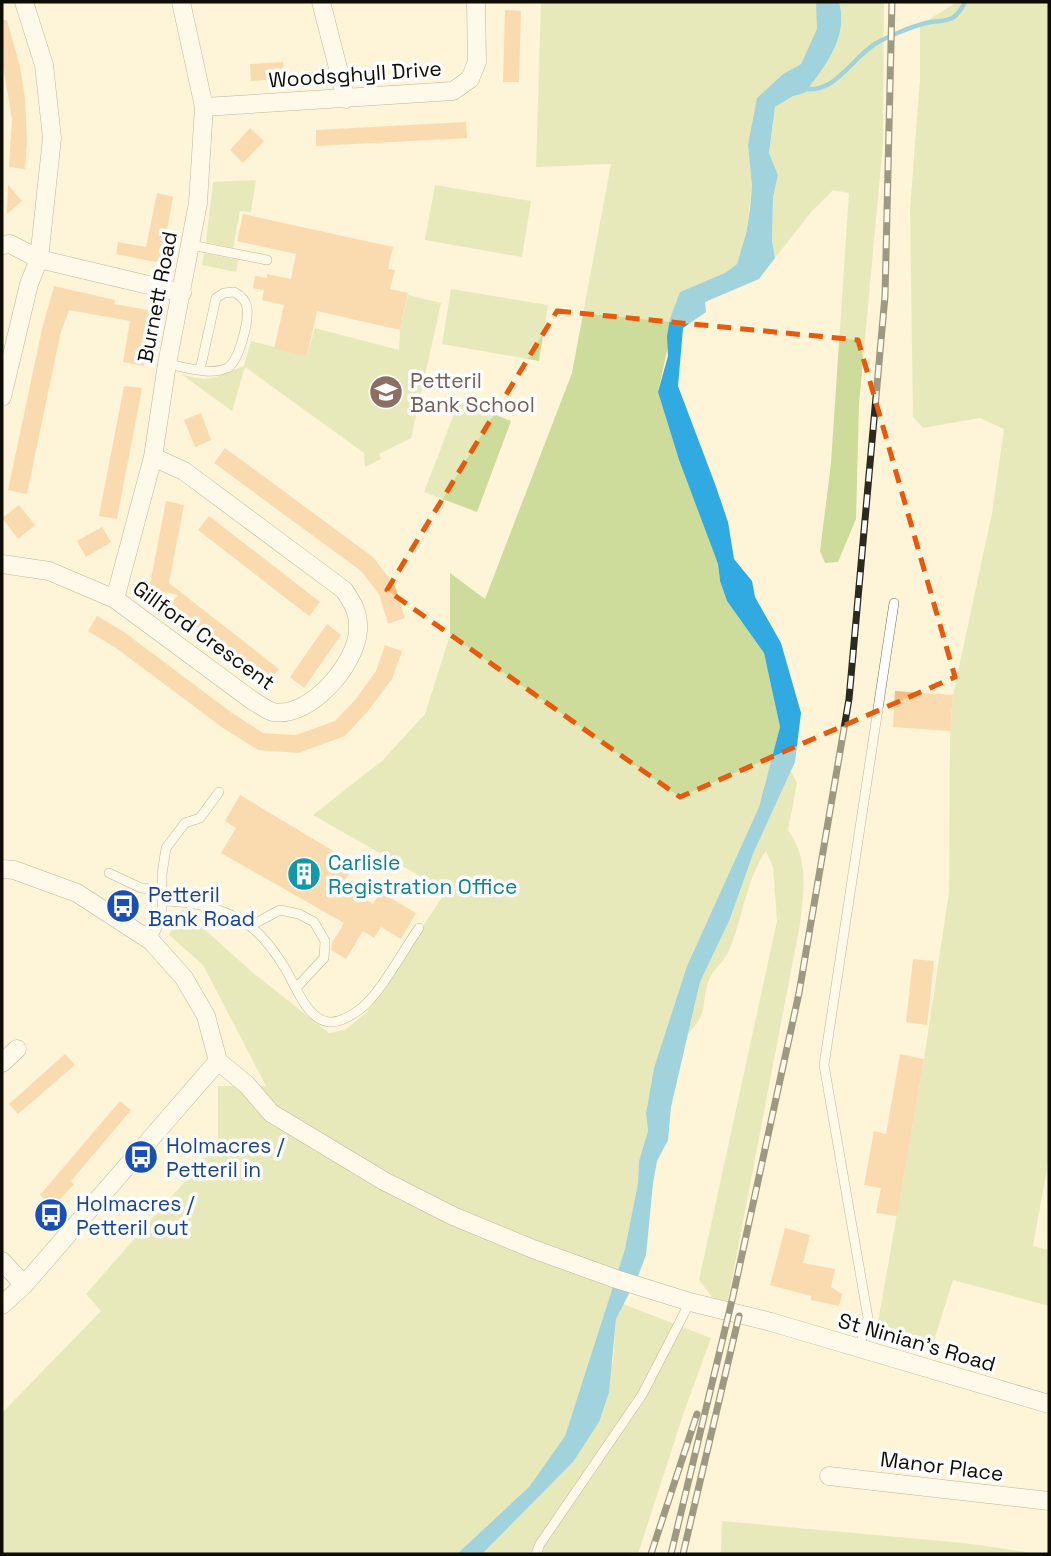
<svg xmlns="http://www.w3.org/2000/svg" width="1051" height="1556" font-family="'Space Grotesk',sans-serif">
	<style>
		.green { fill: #cddc9a }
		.water { fill: #30aae0 }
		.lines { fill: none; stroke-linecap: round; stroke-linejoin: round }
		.stream { stroke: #30aae0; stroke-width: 4.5 }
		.building { fill: #f7bd7e }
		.service-casing { stroke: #746c52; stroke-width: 10 }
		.minor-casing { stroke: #746c52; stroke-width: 19 }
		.service { stroke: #fff; stroke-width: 9 }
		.minor { stroke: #fff; stroke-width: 18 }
		.rail-casing { stroke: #2d291e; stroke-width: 7 }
		.rail { stroke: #fff; stroke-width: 4.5; stroke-dasharray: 13; stroke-linecap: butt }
		.marked { fill: none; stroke: #e8590c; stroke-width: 5; stroke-dasharray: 14 9; stroke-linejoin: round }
		.labels { text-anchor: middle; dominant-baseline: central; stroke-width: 7; stroke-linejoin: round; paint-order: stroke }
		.street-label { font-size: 21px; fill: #0f0c04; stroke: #fff }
		.education-label { font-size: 21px; fill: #785e54; stroke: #fff; text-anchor: start }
		.culture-label { font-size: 21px; fill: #0d838f; stroke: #fff; text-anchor: start }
		.transit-label { font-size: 21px; fill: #164399; stroke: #fff; text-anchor: start }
	</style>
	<rect width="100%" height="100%" fill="#fef4d7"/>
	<path class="green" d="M541,2h275l2,27 -17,35 -18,10 -35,71 4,41 -6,48 -9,30 -12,9 -45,19 -22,100 21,68 39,104 2,17 7,20 37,52 16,74 -21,80 -72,159 -33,102 -8,44 2,19 -9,30 -1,22 -13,66 -60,187 -36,51 -72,67h-455v-141l99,-102 -15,-17 130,-148 2,-8v-52h48l-63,-121 -34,-30 13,-26 70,63 77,61 16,-3 22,-18 79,-121 -133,-76 70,-55 42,-46 25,-79v-62l35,26 87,-226 39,-209 -75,3z
		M839,2h45l-1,141 -24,261 -3,115 -18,43 -13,1 -5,-12 11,-88 18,-270 -16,-3 -21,21 -37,47 -3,-17 1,-44 5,-22 -9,-22 6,-46 18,-11 12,-3c20,-28 44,-56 34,-91z
		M957,2h92v1156l-16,88 16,4v56l-96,-26 -22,70 -55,-16 48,-275 25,-167 1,-161 3,-36 39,-182 12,-84 -24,-11 -57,10 -10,-11 -3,-208 10,-130v-54z
		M256,180l-5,32 -11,-1 -7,37 -27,-6 7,-60z
		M435,185l96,16 -9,56 -97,-17z
		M204,253l34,7 -2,12 -34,-7z
		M451,289l97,16 -9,56 -97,-17z
		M408,295l33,8 -30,135 -32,16 2,5 -16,8 -1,-14 -119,-86 -13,44 -51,-37c32,10 34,2 63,-8l7,-25 56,15 8,-28 84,22 1,-20z
		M459,401l52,20 -34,91 -53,-20z
		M791,771l6,12 -9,47c21,30 16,59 12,94l-73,381 -12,-4 -16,-21 78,-359 -4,-54 -7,-16c-21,30 -23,69 -38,102 -5,10 -16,17 -19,27 -9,26 1,30 -21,54l12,-52 30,-63 23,-65z
		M623,1304l88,34 -27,74 -46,142h-156l91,-92 40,-101 3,-42z
		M722,1521l242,22 69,10 -312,1z"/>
	<path class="water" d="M816,2h23c10,35 -14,64 -34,91l-12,3 -18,11 -6,46 9,22 -5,22 -1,44 3,17 -16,21 -54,23 1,10 -23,16 -5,58 37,98 13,38 6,37 18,22 3,16 26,46 20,70 -6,49 -42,92 -23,65 -30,63 -29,125 -3,33 -11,21 -4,22 -7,72 -8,21 -22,43 -7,73 -10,30 -26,40 -91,92h-25l72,-67 36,-51 60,-187 13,-66 1,-22 9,-30 -2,-18 8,-45 33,-102 72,-159 21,-80 -16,-74 -37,-52 -7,-20 -2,-17 -39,-104 -21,-68 10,-36 -1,-20 3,-17 10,-27 45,-19 12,-9 9,-30 4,-25 2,-23 -4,-41 9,-47 26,-24 18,-10 16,-35z"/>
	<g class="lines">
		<path class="stream" d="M804,89c32,4 47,-30 71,-45 11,-7 38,-18 51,-21 21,-4 28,1 39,-21"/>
	</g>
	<path class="building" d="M505,10l16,1 -2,71h-16z
		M2,20h5l13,47 5,31 2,43 -2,28 -16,-2 3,-48 -10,-59z
		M283,62l1,17 -33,2 -1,-17z
		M466,122l1,16 -151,8v-16z
		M250,128l14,13 -21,22 -13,-13z
		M8,185l14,16 -15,13z
		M157,193l16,4 -12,66 -45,-9 2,-12 28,5z
		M243,214l150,33 -5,22 7,1 -5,19 18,4 -8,37 -83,-19 -10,45 -33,-7 10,-44 -22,-5 2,-10 -11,-2 2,-12 12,2v-4l24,5 5,-25 -59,-13z
		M54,286l61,14 -1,4 40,7 -10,55 -21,-4 7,-41 -61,-11 -9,25 -33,159 -19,-4 34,-161z
		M124,386l18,2 -25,131 -18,-3z
		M201,413l10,27 -16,7 -11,-27z
		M225,448l148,109 22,29 10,32 -17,6 -9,-30 -18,-23 -147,-108z
		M166,501l18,4 -15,78 110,86 -11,14 -99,-77 9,-11 -29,-6z
		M19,505l16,20 -17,14 -16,-21z
		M209,516l111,86 -11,14 -111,-86z
		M102,527l9,15 -25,15 -9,-16z
		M97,616l27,16 108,81 31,20 33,2 39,-14 20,-21 21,-29 9,-26 17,6 -10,28 -24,32 -23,25 -47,17 -40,-3 -35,-22 -107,-80 -28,-17z
		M327,624l14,11 -37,53 -14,-11z
		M895,691l58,4 -3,36 -57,-4z
		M240,795l115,69 -13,21 31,19 7,-12 36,21 -15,26 -20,-12 -7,11 -11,-7 -17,28 -15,-9 1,-7 12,-20 -123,-70 15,-25 -11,-7z
		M913,959l21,2 -7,64 -21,-3z
		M65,1054l10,11 -57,49 -9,-10z
		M900,1054l24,5 -27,157 -21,-3 5,-25 -17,-3 10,-54 12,3z
		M120,1101l11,9 -60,71 3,3 -21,23 -13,-12z
		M785,1228l25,7 -7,28 32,6 -4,18 11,7 -3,12 -28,-6v-4l-41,-11z"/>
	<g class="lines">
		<g class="service-casing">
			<path id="service" d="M191,245l76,15
				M167,364c18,3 42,12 60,4 12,-6 22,-47 20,-60 -1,-8 -7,-13 -13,-16l-10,1 -8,5 -16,72
				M109,873l32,15 21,2
				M162,901c29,1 56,5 82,21 17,10 29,27 39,43 11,16 23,55 46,57 10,1 23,-7 30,-12 20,-14 45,-61 60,-82
				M250,926l30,-16 19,4 15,8 11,19 -1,17 -28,30
				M151,941l11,-24v-43l4,-26 19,-25 15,-5 19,-26
				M859,1348l9,-30 -44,-253 70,-462
				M536,1554l4,-10 102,-149 48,-93"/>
		</g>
		<g class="minor-casing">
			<path id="minor" d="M321,2l25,97
				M204,107l249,-16 17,-12 7,-17 -1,-60
				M2,245l8,-1 29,15 143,34
				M2,397l27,-113 10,-25 13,-121 -8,-73 -20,-63
				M2,564l47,7 66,28 138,102c6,3 13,9 20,11 37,7 84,-49 85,-82 1,-17 -5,-27 -14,-40l-160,-119 -31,-14
				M115,599l38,-142 14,-93 31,-161 6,-96 -23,-105
				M2,869l12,1 63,23 74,48 33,37 22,38 12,45 29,24 24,28 113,68 69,35 80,33 83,30 74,23 81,20 278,82
				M2,1063l15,-14
				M2,1261l22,24
				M2,1305l22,-20 194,-224
				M829,1476l220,25"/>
		</g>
		<use href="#service" class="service"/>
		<use href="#minor" class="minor"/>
		<g class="rail-casing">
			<path id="rail" d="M651,1554l46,-140
				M671,1554l62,-258 66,-303 50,-294 36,-403 7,-294
				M683,1554l56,-238"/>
		</g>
		<use href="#rail" class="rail"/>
	</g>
	<path d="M0 0H1051V1556H0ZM557,311l301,29 97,337 -275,120 -293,-207z" fill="#fef4d7" fill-opacity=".55" fill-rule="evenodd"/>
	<path class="marked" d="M557,311l301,29 97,337 -275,120 -293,-207z"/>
	<defs>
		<g id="school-disc" transform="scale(1.75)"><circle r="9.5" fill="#8d6e63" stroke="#fff"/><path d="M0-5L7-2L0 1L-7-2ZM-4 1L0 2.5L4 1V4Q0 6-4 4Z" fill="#fff"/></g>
		<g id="building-disc" transform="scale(1.75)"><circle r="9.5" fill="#0f9aa8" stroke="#fff"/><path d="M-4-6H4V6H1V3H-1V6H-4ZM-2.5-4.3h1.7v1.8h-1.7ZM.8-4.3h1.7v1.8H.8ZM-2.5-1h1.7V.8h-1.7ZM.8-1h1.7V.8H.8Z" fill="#fff"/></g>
		<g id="bus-disc" transform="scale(1.75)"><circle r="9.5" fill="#1a4fb4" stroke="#fff"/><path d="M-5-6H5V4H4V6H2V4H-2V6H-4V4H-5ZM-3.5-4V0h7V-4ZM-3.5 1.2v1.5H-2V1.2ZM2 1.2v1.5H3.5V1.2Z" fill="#fff"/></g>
	</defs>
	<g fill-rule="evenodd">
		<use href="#school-disc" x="386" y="392"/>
		<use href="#building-disc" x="304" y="874"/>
		<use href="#bus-disc" x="123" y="906"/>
		<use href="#bus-disc" x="141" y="1157"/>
		<use href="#bus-disc" x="51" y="1215"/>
	</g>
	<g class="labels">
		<g class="street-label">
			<text transform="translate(355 74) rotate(-4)">Woodsghyll Drive</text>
			<text transform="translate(157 297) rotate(-79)">Burnett Road</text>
			<text transform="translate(204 635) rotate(36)">Gillford Crescent</text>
			<text transform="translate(917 1342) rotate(16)">St Ninian's Road</text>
			<text transform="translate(942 1466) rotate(7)">Manor Place</text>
		</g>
		<g class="education-label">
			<text x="410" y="380">Petteril<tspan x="410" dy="24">Bank School</tspan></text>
		</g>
		<g class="culture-label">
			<text x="328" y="862">Carlisle<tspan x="328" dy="24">Registration Office</tspan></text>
		</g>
		<g class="transit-label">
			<text x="148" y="894">Petteril<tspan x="148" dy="24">Bank Road</tspan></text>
			<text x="166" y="1145">Holmacres /<tspan x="166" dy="24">Petteril in</tspan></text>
			<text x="76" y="1203">Holmacres /<tspan x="76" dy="24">Petteril out</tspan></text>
		</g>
	</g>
	<rect width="1051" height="1556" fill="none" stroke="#0f0c04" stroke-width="7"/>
</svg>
